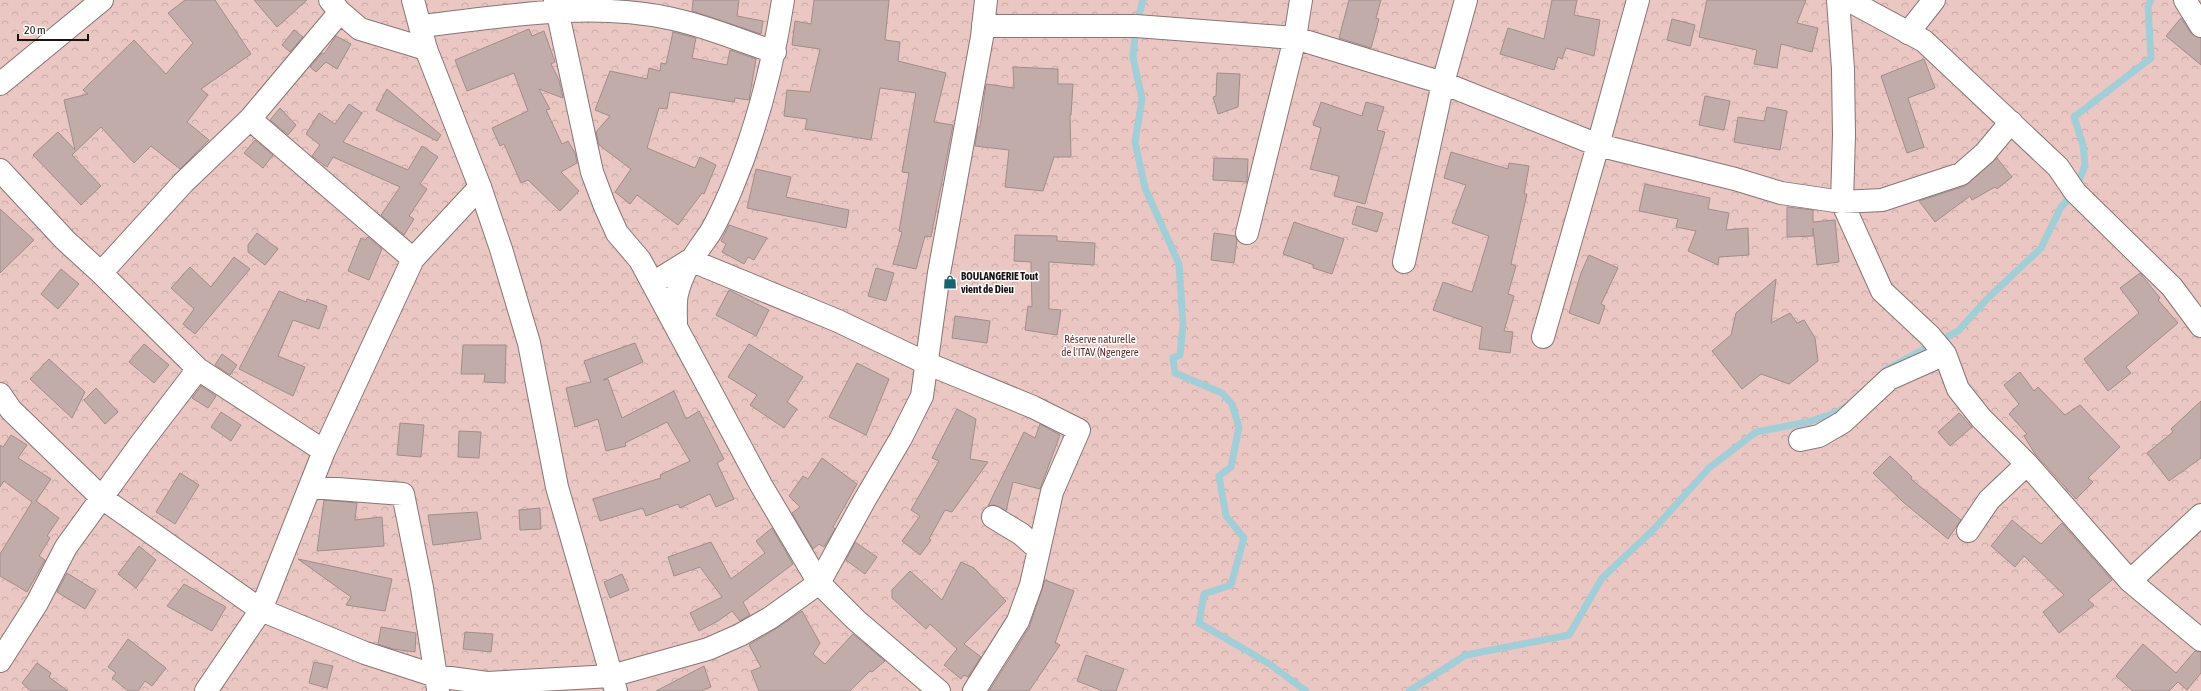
<svg xmlns="http://www.w3.org/2000/svg" width="2201" height="691" font-family="'Asap Condensed',sans-serif">
	<style>
		.forest { fill: url(#forest-crowns) }
		.lines { fill: none; stroke-linecap: round; stroke-linejoin: round }
		.stream { stroke: #a2ced8; stroke-width: 7 }
		.building { fill: #c1acaa; stroke: #a18d8b }
		.street-casing { stroke: #897573; stroke-width: 24 }
		.secondary-casing { stroke: #897573; stroke-width: 24 }
		.street { stroke: #fff; stroke-width: 22 }
		.secondary { stroke: #fff; stroke-width: 22 }
		.labels { text-anchor: middle; dominant-baseline: central; stroke-width: 3; stroke-linejoin: round; paint-order: stroke }
		.poi-label { font-size: 11px; font-weight: bold; fill: #1a1312; stroke: #fff; text-anchor: start }
		.park-label { font-size: 11px; fill: #642e2a; stroke: #fff }
	</style>
	<defs>
		<pattern id="forest-crowns" width="20" height="18" patternUnits="userSpaceOnUse"><rect width="20" height="18" fill="#eac7c3"/><path d="M2 6a3 3 0 1 1 6 0M12 15a3 3 0 1 1 6 0" fill="none" stroke="#c8aaa6"/></pattern>
	</defs>
	<rect width="100%" height="100%" fill="#fbe5e2"/>
	<path class="forest" d="M0,0h2201v691h-2201z"/>
	<g class="lines">
		<path class="stream" d="M1143,0l-7,26 -3,31 9,42 -7,43 10,46 34,76 4,61 -3,30 -7,3 2,15 47,20 10,11 7,23 -8,40 -12,9 7,40 18,22 -13,47 -27,9 -5,29 69,40 38,28
			M1885,370l73,-39 28,-31 55,-52 20,-41 14,-15 10,-27 -2,-20 -9,-28 77,-59 -3,-52 3,-6
			M1409,691l57,-36 103,-20 33,-57 51,-48 56,-62 47,-36 52,-10 30,-10 5,-4"/>
	</g>
	<path class="building" d="M185,0h30l36,54 -50,35 7,6 -21,27 22,18 -29,29 -29,-23 -17,17 -33,-36 -29,28 29,31 -20,19 -48,-50 25,-23 17,18 -11,-50 24,-6 -5,-4 51,-50 32,34 27,-31 -25,-30z
		M254,0h53l-30,27z
		M693,0h46l-2,16 26,5 -2,13 -69,-23z
		M814,0h75l-4,40 15,2 -2,19 48,12 -12,49 19,3 -22,112 -6,-1 -9,33 -23,-5 9,-32 -3,-1 10,-58 -7,-1 14,-79 -36,-5 -9,52 -66,-11 2,-10 -23,-3 3,-26 23,2 10,-43 -28,-4 3,-24 16,3z
		M1349,0h32l-5,18 3,1 -8,29 -32,-10z
		M1552,0h25l-3,15 26,5 -6,36 -28,-8 -4,11 -4,-2 -4,13 -54,-16 8,-26 36,11z
		M1707,0h99l-9,23 21,5 -6,24 -31,-8 -4,24 -23,-4 3,-14 -58,-13z
		M2181,18l10,15 10,5v27l-35,-29z
		M1672,19l23,6 -5,21 -23,-6z
		M529,29l3,7 12,-5 11,31 -4,2 8,16 4,18 -24,-9 11,20 -4,1 16,34 6,-3 7,12 2,10 -16,9 18,19 -19,20 -32,-31 -7,3 -17,-39 -4,2 -8,-18 36,-17 -14,-38 -47,18 -12,-31z
		M294,30l9,7 -13,15 -8,-7z
		M673,32l23,6 -4,20 35,7 3,-15 26,9 -7,41 -14,-2 -1,4 -64,-10 -3,17 -8,-1 -12,40 48,20 5,-11 16,8 -12,29 -2,-1 -24,32 -41,-30 -7,9 -15,-12 16,-23 -32,-24 -3,-13 14,-16 -15,-6 15,-39 37,8 2,-11 11,3 1,-8 5,1z
		M336,36l15,8 -14,25 -11,-7 -10,10 -6,-5 12,-14 2,1z
		M1924,59l11,29 -27,10 16,49 -17,6 -26,-77z
		M1013,67l45,2v15h15l-2,31h-1l1,42h-17l-11,34 -38,-4 4,-37 -34,-4 3,-19h2l6,-43 28,4z
		M1217,73l23,1 -2,33 -20,7 -5,-17 3,-1z
		M387,89l54,46 -4,6 -61,-31z
		M1705,96l25,5 -6,29 -25,-5z
		M1321,102l41,14 4,-14 18,5 -7,23 8,2 -20,72 -31,-8 5,-20 -29,-7 11,-41 -8,-3z
		M349,104l13,9 -19,29 65,28 14,-24 16,11 -18,27 7,5 -18,27 5,3 -10,16 -23,-20 19,-28 -67,-30 -6,10 -15,-11 8,-11 -14,-11 13,-21 16,11z
		M1767,107l20,4 -7,39 -46,-8 4,-25 26,4z
		M280,108l16,17 -8,10 -18,-15z
		M255,140l18,15 -10,13 -19,-15z
		M1451,152l57,17 1,-6 20,3 -5,28h3l-16,70 5,2 -8,28 6,2 -10,35 9,1 -3,21 -31,-4 3,-22 -49,-17 10,-28 29,10 17,-56 -37,-13 14,-38 -22,-7z
		M1214,158l34,1 -1,23 -34,-2z
		M1997,158l15,19 -15,12 -2,-2 -23,13 -2,-4 -35,26 -16,-21 46,-15z
		M756,169l35,8 -5,20 63,13 -3,18 -99,-20z
		M1645,184l65,14 -2,11 21,4 -3,17 22,-2 1,27 -30,2 -1,8 -30,-14 8,-20 -20,-4 2,-8 -39,-8z
		M1357,206l26,7 -6,19 -25,-8z
		M1787,207l26,3v12l22,-2 4,42 -22,3 -4,-37v8l-26,1z
		M0,209l34,31 -34,33z
		M1294,222l50,17 -12,35 -19,-6 1,-3 -31,-11z
		M729,225l38,13 -13,22 -6,-3 -4,7 -22,-12 4,-8 -5,-3z
		M257,233l21,16 -13,16 -17,-13v-7z
		M1214,233l21,3 2,4 -3,23 -23,-3z
		M1015,235l42,1v5l38,2 -1,22 -45,-3v47l12,1 -4,25 -32,-5 3,-24 4,1 -1,-45 -17,-1z
		M368,237l14,12 -13,31 -21,-9 13,-33 4,2z
		M1589,255l29,13 -17,36 4,2 -6,18 -30,-11 12,-40z
		M234,257l16,12 -55,65 -12,-10 11,-15 -23,-21 19,-21 21,20z
		M876,268l18,5 -8,28 -18,-5z
		M61,269l18,15 -21,25 -17,-15z
		M2140,273l20,25 -2,2 20,23 -52,44 5,6 -23,18 -24,-32 55,-46 -19,-25z
		M1776,279l-5,44 19,-10 7,10 7,-3 11,18 3,23 -29,23 -28,-10 -19,15 -30,-38 19,-16 5,-22z
		M729,290l40,20 -13,26 -40,-21z
		M279,291l27,11 1,-3 20,7 -8,23 -26,-9 -15,36 27,11 -12,29 -54,-27z
		M955,316l35,5 -3,22 -35,-5z
		M635,343l8,19 -40,18 5,-1 14,39 52,-27 12,28 13,-8 25,48 -7,4 17,36 -18,8 -6,-13 -30,14 -2,-4 -32,12 -3,-8 -43,13 -7,-22 68,-21 -1,-3 30,-14 -23,-39 -42,21 1,3 -20,5 -8,-32 -23,8 -9,-39 25,-6 -7,-21z
		M144,344l25,21 -15,18 -25,-21z
		M749,344l54,33 -16,25 10,7 -13,19 -34,-23 7,-10 -29,-18z
		M463,345h43l-1,38 -21,-1 1,-8h-24z
		M222,354l15,11 -7,10 -15,-10z
		M49,359l36,33 -13,26 -42,-39z
		M857,363l32,16 -23,56 -37,-18z
		M2020,372l14,19 4,-4 27,28 15,-10 40,42 -32,31 5,4 -17,17 -41,-45 -11,-18 3,-2 -18,-20 10,-10 -15,-19z
		M201,386l15,10 -8,12 -16,-10z
		M96,388l22,24 -13,12 -21,-24z
		M2201,401v57l-32,23 -22,-28 26,-21 -2,-3z
		M957,409l19,10 -6,40 18,3 -36,50 -7,-2 -16,29 2,1 -11,15 -18,-14 18,-25 -9,-6 28,-49 -7,-3z
		M221,412l20,13 -10,16 -20,-14z
		M1959,413l13,14 -22,19 -12,-14z
		M400,423l24,2 -3,32 -24,-2z
		M1040,424l20,11 -20,54 -27,-7 -7,29 -12,-6 -6,1 36,-74 11,6z
		M459,431l22,1 -2,26 -21,-1z
		M11,435l16,10 -9,13 33,21 -15,22 23,17 -12,18 3,2 -11,18 6,4 -18,32 -27,-16v-22l32,-52 -28,-21 -4,6v-42l3,2z
		M1890,456l22,21 -1,2 50,41 -13,19 -45,-37 -30,-29z
		M822,458l35,26 -24,43 2,2 -11,18 -5,-3 -6,5 -21,-36 8,-6 -11,-11 14,-20 5,3z
		M180,473l19,12 -24,39 -19,-12z
		M324,500l33,3 -2,17 27,-3 2,29 -67,5z
		M540,508l1,21 -21,1 -1,-20z
		M477,512l4,27 -48,6 -5,-30z
		M2012,520l29,24 21,-21 50,57 -24,20 6,5 -35,28 -16,-21 21,-17 -40,-39 -9,11 -24,-21z
		M772,528l21,36 -50,38 7,13 -10,6 -8,-10 -14,10 -19,10 -9,-18 32,-16 -22,-30 -26,9 -6,-19 43,-15 20,37 34,-26 -9,-12z
		M855,542l22,15 -12,17 -19,-14z
		M139,546l17,14 -20,28 -18,-14z
		M298,559l94,20 -7,32 -39,-6 5,-8z
		M961,562l13,6 32,33 -42,43 17,13 -13,20 -4,-2 -3,4 -17,-14 13,-16 -27,-25 -4,5 -34,-31v-8l18,-19 32,29z
		M67,573l29,18 -11,18 -28,-17z
		M622,574l7,16 -19,8 -6,-16z
		M1045,580l29,11 -19,52 5,2 -31,46h-40l40,-63z
		M184,584l42,23 -14,24 -45,-25z
		M802,611l18,32 -7,11 12,10 28,-30 32,27 -13,11 -2,-1 -20,20h-91l-8,-20 10,-4 -12,-22 28,-17z
		M381,627l35,6 -1,19 -22,-3 -15,-5z
		M465,632l28,2 -2,18 -28,-3z
		M128,639l38,29 -14,18 -7,-5 -7,10h-10l-16,-13 4,-5 -8,-6z
		M2143,644l33,29 19,-22 6,1v21l-14,17 -9,-8 -9,9h-36l-17,-15z
		M1086,655l38,14 -8,22h-13l-26,-10z
		M314,662l19,4 -6,22 -18,-5z
		M37,663l14,10 -2,4 19,14h-37l-9,-8z
		M704,666l7,21 -10,4h-45z"/>
	<g class="lines">
		<g class="street-casing">
			<path id="street" d="M330,0l10,12 20,17 66,20
				M555,0l37,172 12,32 13,29 23,27 121,225 58,98 37,37 83,71
				M1838,0l5,69 1,66 -2,67 40,89 48,45 15,18
				M2185,0l16,26
				M421,26c81,-9 166,-25 247,-8 37,7 72,23 107,34
				M983,26h153l159,12 148,45 155,62 137,34 46,14 61,9 40,-2 79,-26 24,-21 26,-31
				M1908,33l26,-33
				M0,84l102,-84
				M250,119l163,140
				M0,170l65,70 36,33 97,96 126,82
				M1247,233l48,-195 6,-38
				M1404,262l39,-179 23,-83
				M101,273l82,-90 67,-64 90,-107
				M653,283l37,-23 148,61 88,42 107,44 46,23 -27,62 -21,93 -13,36 -44,70
				M676,324c0,-9 -1,-21 1,-30 6,-25 19,-41 33,-61 8,-13 15,-29 21,-43 26,-62 42,-124 52,-190
				M1543,337l55,-192 40,-145
				M0,394l11,16 91,88 159,112 104,43 71,23 51,7 124,-7
				M1800,440l19,-4 24,-14 46,-43 56,-25 13,35 23,29 46,46 103,117 71,59
				M311,487l92,7 19,94 16,101
				M993,517l28,17 17,15
				M1968,531l21,-31 38,-36
				M2130,581l71,-66
				M0,661l37,-58 29,-56 76,-105 56,-73
				M206,691l55,-81 63,-159 89,-192 67,-72"/>
		</g>
		<g class="secondary-casing">
			<path id="secondary" d="M413,0l13,49 54,138 21,62 28,94 28,144 59,204
				M1848,0l76,41 134,126 17,25 97,95 29,39
				M611,676l97,-27 32,-14 30,-17 49,-35 45,-82 37,-63 21,-42 17,-123 43,-236 4,-37"/>
		</g>
		<use href="#street" class="street"/>
		<use href="#secondary" class="secondary"/>
	</g>
	<defs>
		<g id="shop-bare" transform="scale(1.08)"><path d="M-5-2.5h2.3a2.7 3.5 0 0 1 5.4 0H5L5.5 6h-11ZM-1.5-2.5h3a1.5 2.3 0 0 0-3 0Z" fill="#196370" stroke="#fff" stroke-width="2.5" paint-order="stroke"/></g>
	</defs>
	<g fill-rule="evenodd">
		<use href="#shop-bare" x="950" y="282"/>
	</g>
	<g class="labels">
		<g class="poi-label">
			<text x="961" y="276">BOULANGERIE Tout<tspan x="961" dy="13">vient de Dieu</tspan></text>
		</g>
		<g class="park-label">
			<text x="1100" y="339">Réserve naturelle<tspan x="1100" dy="13">de l'ITAV (Ngengere</tspan></text>
		</g>
	</g>
	<path d="M18 34v6h70v-6" fill="none" stroke="#1a1312" stroke-width="2"/>
	<text x="24" y="34" font-size="12" fill="#1a1312" stroke="#ffffff" stroke-width="3" paint-order="stroke">20 m</text>
</svg>
